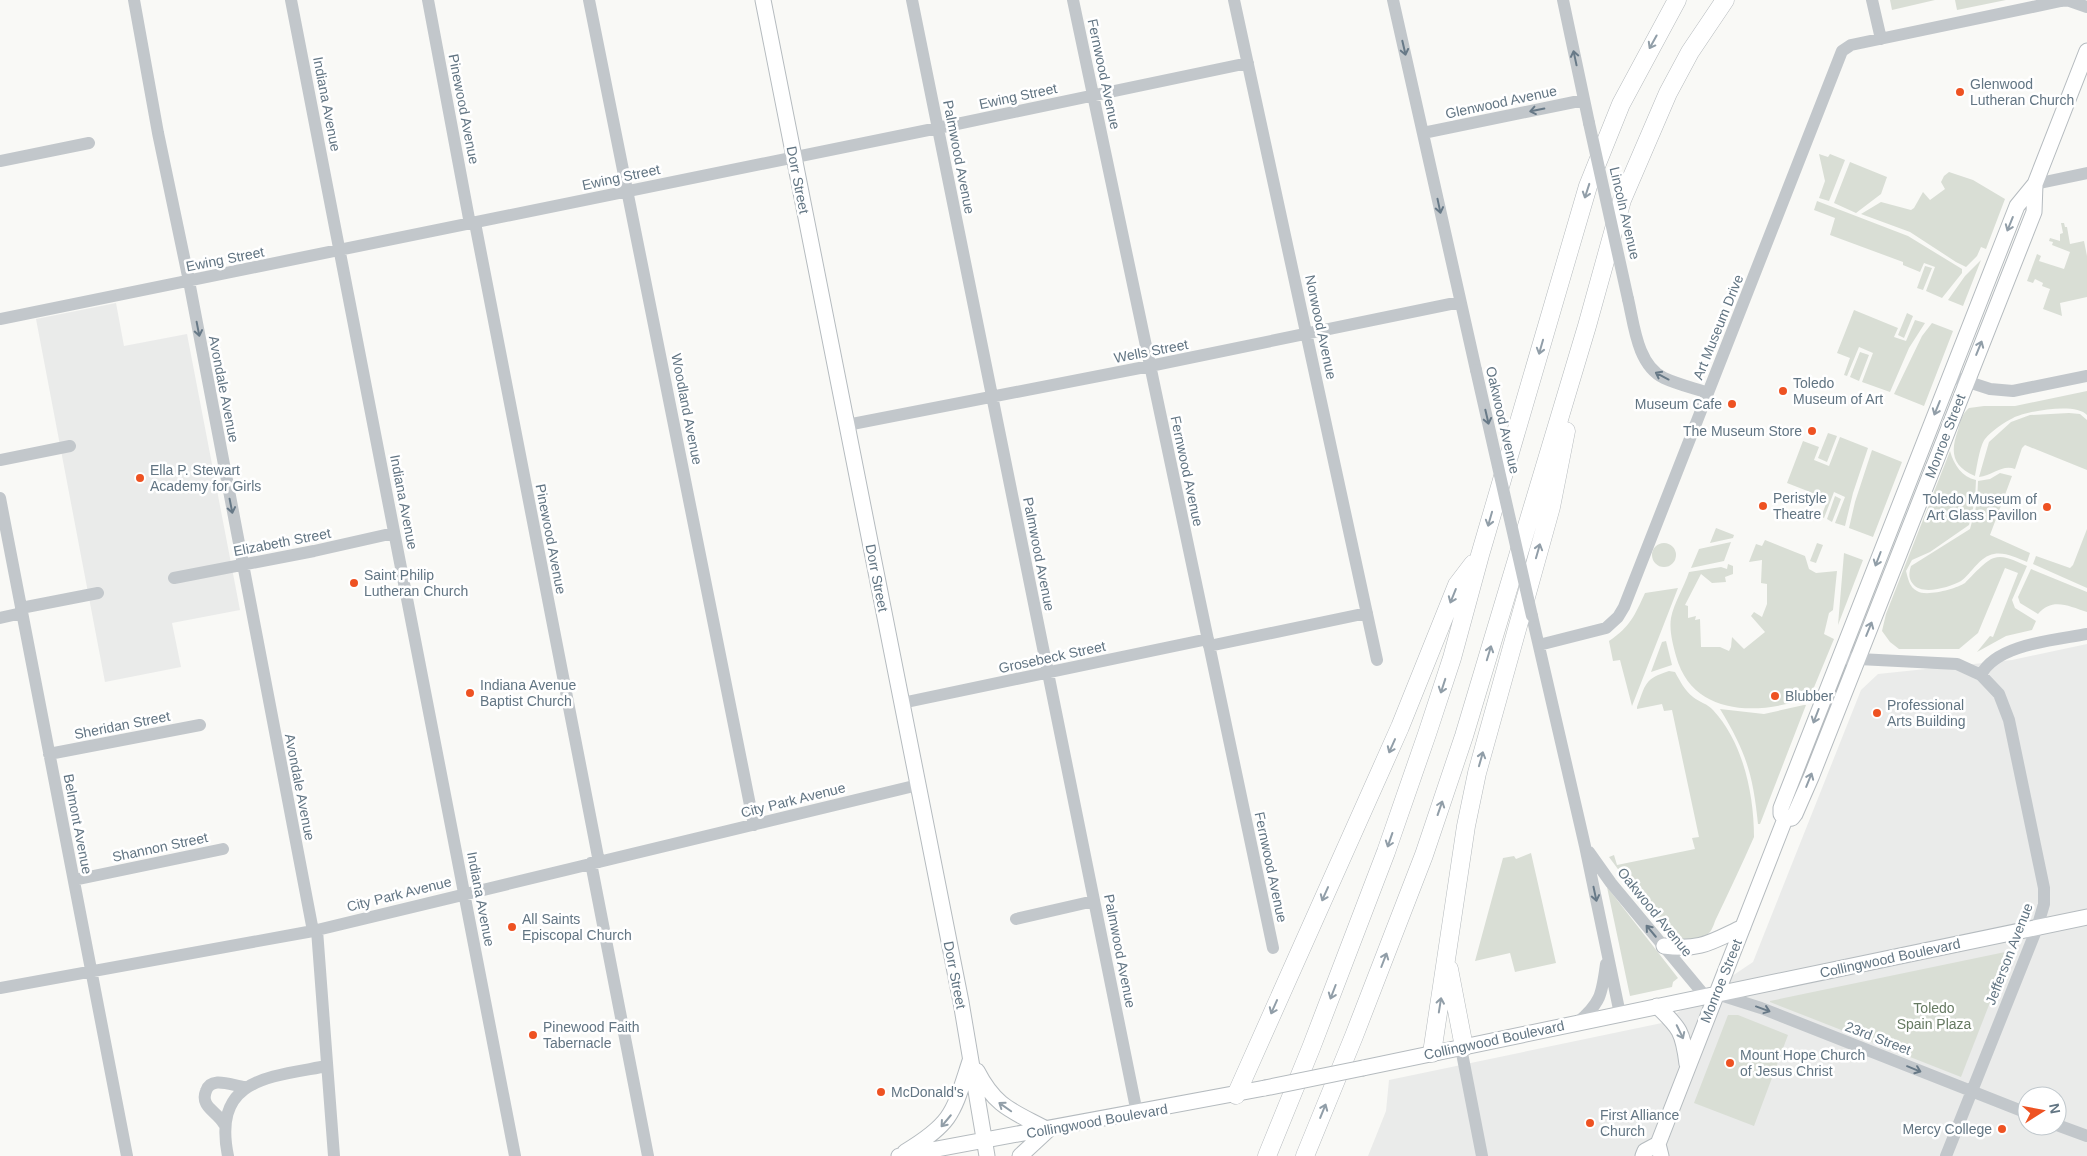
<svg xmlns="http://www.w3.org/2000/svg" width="2087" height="1156" font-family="Helvetica,sans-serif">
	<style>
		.built { fill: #eaebea; fill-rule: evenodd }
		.green { fill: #d9ded5 }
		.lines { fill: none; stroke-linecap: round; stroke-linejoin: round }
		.major-casing { stroke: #b5bbbf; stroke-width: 17 }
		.highway-casing { stroke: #b5babd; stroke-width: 19 }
		.minor { stroke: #c2c7cb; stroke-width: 12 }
		.major { stroke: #fff; stroke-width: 15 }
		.highway { stroke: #fff; stroke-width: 18 }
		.major-bridge-casing { stroke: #b5bbbf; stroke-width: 17; stroke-linecap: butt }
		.minor-bridge { stroke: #c2c7cb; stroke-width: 12 }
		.major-bridge { stroke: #fff; stroke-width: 15 }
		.oneway { stroke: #919ea8 }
		.oneway2 { stroke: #677987 }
		.poi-dot { fill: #ee5222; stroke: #fff; stroke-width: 2 }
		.labels { text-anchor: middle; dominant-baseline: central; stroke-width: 5; stroke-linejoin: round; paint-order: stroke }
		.street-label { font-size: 14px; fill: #627583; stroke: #fff }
		.poi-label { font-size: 14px; fill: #627583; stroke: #fff; text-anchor: start }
		.park-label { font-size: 14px; fill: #667a62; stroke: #fff }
	</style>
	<rect width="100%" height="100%" fill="#f9f9f6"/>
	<path class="built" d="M116,303l8,43 63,-12 53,276 -68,13 9,44 -76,15 -69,-363z
		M2087,644v512h-719l18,-45 3,-31 273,-57 91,-61 108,-272 17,-16 134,-14zM2027,1096h30v30h-30z"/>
	<path class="green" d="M1890,0h45l-43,10z
		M1955,0h51l-49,10z
		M1819,154l9,3 2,-3 15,6 -16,41 -10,-3 6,-17z
		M1850,162l37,15 -6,17 -25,19 -22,-10z
		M1949,172l24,8 32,19 -19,50 -5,-2 -4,9 -11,11 -10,-5 -46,-30 -49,-18 20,-12 30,8 3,-2 9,-16 7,8 15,-11 -4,-7 3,-6z
		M1817,201l91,35 54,33v4l-20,25 -16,-7 9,-24 -11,-4 -4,9 -17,-7v-3l-73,-27 5,-17 -21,-8z
		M2061,223h3l1,4h2l3,17 14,-3 3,15v41l-27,6 2,13 -19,-7 7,-20 -8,-3 1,-3 -8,-4 -2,4 -6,-2 10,-27 4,2 -2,5 25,8 6,-17 -18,-7 1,-3 -4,-1 1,-3 10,3v-7l3,-1z
		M1981,260l-18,46 -15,-6 17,-24z
		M1925,266l7,2 -9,22 -6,-2z
		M1854,310l44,18 -4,9 12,4 9,-21 10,3 -16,25 -19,44 -28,-10 11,-29 -14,-6 -12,29 -3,-1 6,-17 -13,-5z
		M1907,313l6,3 -9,22 -6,-3z
		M1932,323l21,8 -29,75 -30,-12 28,-58z
		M1860,352l9,3 -10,26 -9,-4z
		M2087,391v24c-11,-13 -60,-4 -74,3 -8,4 -22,13 -28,21 -5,6 -8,27 -10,37 -23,-10 -25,-24 -17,-46 2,-8 4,-16 11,-22l15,-2h31z
		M2069,413l11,1 7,6v50l-62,-25 -3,3 -7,21c-12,-5 -22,6 -36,8l10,-35 22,-20 19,-7z
		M1828,433l9,3 -10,26 -9,-4z
		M1840,437l28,11 -15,45 -8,33 -10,-3 10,-26 -11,-5 -10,26 -3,-1 7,-18 -41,-16 16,-42 16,6 -5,13 15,6z
		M1872,450l30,12 -29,75 -24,-9 6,-26z
		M1950,451c4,14 12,26 26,29l-1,20 -6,25 -39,27 -18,8 -6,11c2,7 3,16 11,20 9,6 39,-2 48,-8 7,-7 21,-23 29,-25 10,-4 23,4 33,8l-15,34 3,8 21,13 -4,9 -26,6 -29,16 13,-16 3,1 25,-64 -13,-5 -27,65 -19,16h-60l-9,-7 -8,-11 4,-17z
		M2000,473l12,3 -22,59 40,18 -3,9c-10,-4 -22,-10 -33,-8 -14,2 -22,19 -33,27 -11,6 -39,15 -48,3 -5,-6 -4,-11 -2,-18l59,-37 7,-26 1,-22 12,-2z
		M1835,496l6,3 -9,23 -5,-3z
		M1716,528l18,7 -1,3 -23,5z
		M2087,529v59l-54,-24 3,-8 34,12 3,-3z
		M1765,540l40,16 4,13 7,4 21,-2 -4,39 -4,3 -5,21 10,5 -24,58c-49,18 -117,21 -134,-41 -3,-11 -7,-26 -5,-38 3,-15 13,-31 18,-46l32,-5 6,2 1,-5 5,2v8l-8,3 1,5 -14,1 -11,-9 -16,31 3,1v12l8,-2 -1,4 5,-1 1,28h19l9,4 2,-4 1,-10 12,12 21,-17 -14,-16 3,-4 8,5 5,-13v-20l-6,-1 1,-23 -13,2 7,-18 6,2z
		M1731,542l-7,19 -33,7 8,-19z
		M1652 555a12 12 0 1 1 24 0a12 12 0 1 1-24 0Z
		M1817,543l6,2 -7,18 -6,-2z
		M1844,553l19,7 -25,65z
		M2031,569l56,23v20c-18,-6 -35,-15 -49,2l-18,-11 -2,-6z
		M1678,588l-46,118 -12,-46 -7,1 -4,-20c21,-14 26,-26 36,-48z
		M1666,641l6,24 -21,7 11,-30z
		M1669,671l6,1c5,9 10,19 18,25 6,5 15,7 20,13 30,32 41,84 41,127 -12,27 -25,55 -38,82 -2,4 -3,10 -7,14 -11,13 -34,7 -46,-3l-54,-73 5,-2 3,10 78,-16 -3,-11 7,-1 -27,-127 -8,1 -2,-7 -25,5v-2c9,-23 7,-28 32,-36z
		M1804,705h2l-46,119h-2c-5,-50 -12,-72 -38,-115l44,5z
		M1531,853l25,110 -41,9 -5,-19 -35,8 28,-103 11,-2 2,3z
		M1607,887l71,91 -5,4 -1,5 -42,9z
		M2010,951l-49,126 -191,-75v-1z
		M1728,1015h10l50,20 -34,91 -60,-23z"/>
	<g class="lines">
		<g class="major-casing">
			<path id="major" d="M763,0l198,1002 26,154
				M1785,819l7,-1 3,-4 17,-39 222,-563 1,-28 52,-133
				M1785,819l-4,-5v-6l216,-551 20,-51 18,-22
				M1664,946c36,5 47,-4 79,-19
				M1657,1006c23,22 26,26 30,58
				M1363,1068l724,-151
				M977,1071c19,37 36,40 71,59l-28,26
				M905,1152c48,-29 48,-39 65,-91
				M899,1156l366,-68
				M1643,1156l2,-5 13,-7
				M1661,1156l-3,-12 127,-325"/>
		</g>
		<g class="highway-casing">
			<path id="highway" d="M1449,969l15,78
				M1432,1053l34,-227 11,-53 74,-266 15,-76
				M1236,1095l164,-368 57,-142 16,-21
				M1267,1156l44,-108 75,-196 41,-118 25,-76 28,-103 108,-369 33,-82 56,-104
				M1305,1156l49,-120 70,-181 40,-119 123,-410 35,-126 46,-107 22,-41 35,-52"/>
		</g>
		<path class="minor" d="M134,0l24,133 31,148 124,650
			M291,0l224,1156
			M428,0l42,224
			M589,0l165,825
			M912,0l225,1113
			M1073,0l200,948
			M1234,0l143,660
			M1393,0l83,370
			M1563,0l26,123
			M1872,0l9,39
			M1423,133l161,-33
			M0,161l89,-18
			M2035,184l52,-11
			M475,223l124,639
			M1628,299c6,25 9,66 36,79 13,6 29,10 44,15
			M0,319l938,-191 310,-65
			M1950,376l40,13 23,2 74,-15
			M847,425l303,-59 310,-64
			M0,460l70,-14
			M0,498l127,658
			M174,578l140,-27 80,-18
			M21,608l77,-15
			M1532,616l53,230 35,168
			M0,618l22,-5
			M1539,645l67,-17 12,-11 6,-10 218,-556 9,-6 210,-44 6,-1 20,7
			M1209,646l158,-33
			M1839,658l118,6 24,11 18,19 10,26 35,168v16l-7,24 -91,228
			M1981,675c15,-31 75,-35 106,-41
			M902,703l306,-64
			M49,754l151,-29
			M1589,852l22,31 94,113
			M591,863l57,293
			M74,880l149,-31
			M1016,919l78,-18
			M317,930l17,226
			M0,988l313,-57 605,-146
			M1717,994l44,14 266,105
			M1577,1023c24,-20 25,-29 29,-59
			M1461,1048l21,108
			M224,1124c-5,-9 -16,-15 -18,-21 -2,-4 -2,-7 0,-12 5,-16 27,-5 39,-4
			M2057,1125l30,11
			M228,1156c-16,-78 41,-79 99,-90"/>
		<use href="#major" class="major"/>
		<use href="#highway" class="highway"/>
		<g class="major-bridge-casing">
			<path id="major-bridge" d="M1265,1088l98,-20"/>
		</g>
		<path class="minor-bridge" d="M1589,123l39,176
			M1476,370l56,246"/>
		<use href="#major-bridge" class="major-bridge"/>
	</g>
	<defs><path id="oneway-shaft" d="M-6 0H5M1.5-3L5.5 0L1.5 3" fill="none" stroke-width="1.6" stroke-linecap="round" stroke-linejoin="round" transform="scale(1.25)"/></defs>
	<g class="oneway">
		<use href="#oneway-shaft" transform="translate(1653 42) rotate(119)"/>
		<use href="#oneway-shaft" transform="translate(1587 191) rotate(108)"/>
		<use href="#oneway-shaft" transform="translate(2010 224) rotate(112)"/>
		<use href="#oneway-shaft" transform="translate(1541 347) rotate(106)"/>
		<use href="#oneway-shaft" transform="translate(1979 348) rotate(-68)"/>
		<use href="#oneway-shaft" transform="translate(1937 408) rotate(112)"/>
		<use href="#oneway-shaft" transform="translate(1490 519) rotate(106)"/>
		<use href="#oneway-shaft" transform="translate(1538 551) rotate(-74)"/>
		<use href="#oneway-shaft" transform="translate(1878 559) rotate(111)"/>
		<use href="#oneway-shaft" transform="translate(1453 596) rotate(112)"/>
		<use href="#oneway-shaft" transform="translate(1869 629) rotate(-68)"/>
		<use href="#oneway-shaft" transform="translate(1489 653) rotate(-73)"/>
		<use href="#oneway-shaft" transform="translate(1443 686) rotate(108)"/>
		<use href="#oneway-shaft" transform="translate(1816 716) rotate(111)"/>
		<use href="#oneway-shaft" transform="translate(1392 746) rotate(114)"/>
		<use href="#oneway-shaft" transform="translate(1481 759) rotate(-74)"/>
		<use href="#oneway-shaft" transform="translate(1809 780) rotate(-68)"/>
		<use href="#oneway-shaft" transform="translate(1440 808) rotate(-71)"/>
		<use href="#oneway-shaft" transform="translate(1390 840) rotate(109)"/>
		<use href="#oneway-shaft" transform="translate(1325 894) rotate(114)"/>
		<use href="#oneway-shaft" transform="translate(1384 960) rotate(-69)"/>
		<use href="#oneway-shaft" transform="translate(1333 992) rotate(111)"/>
		<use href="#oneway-shaft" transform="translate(1440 1005) rotate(-81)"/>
		<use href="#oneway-shaft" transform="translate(1274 1007) rotate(114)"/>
		<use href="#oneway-shaft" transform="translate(1680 1032) rotate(64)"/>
		<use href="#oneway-shaft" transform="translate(1005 1107) rotate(-145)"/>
		<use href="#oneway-shaft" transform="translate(1323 1111) rotate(-68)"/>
		<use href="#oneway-shaft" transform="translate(946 1121) rotate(130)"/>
	</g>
	<g class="oneway2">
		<use href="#oneway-shaft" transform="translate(1404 48) rotate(77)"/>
		<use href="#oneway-shaft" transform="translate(1575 58) rotate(-102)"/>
		<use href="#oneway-shaft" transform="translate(1537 110) rotate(169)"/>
		<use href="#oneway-shaft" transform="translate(1439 206) rotate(78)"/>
		<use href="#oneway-shaft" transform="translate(198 329) rotate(79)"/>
		<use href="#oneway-shaft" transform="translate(1662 376) rotate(-152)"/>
		<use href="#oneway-shaft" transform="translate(1487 417) rotate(77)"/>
		<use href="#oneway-shaft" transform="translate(231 506) rotate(79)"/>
		<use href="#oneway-shaft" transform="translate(1595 894) rotate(78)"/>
		<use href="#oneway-shaft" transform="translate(1651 931) rotate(-130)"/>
		<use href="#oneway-shaft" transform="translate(1763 1009) rotate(20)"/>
		<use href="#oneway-shaft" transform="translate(1914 1069) rotate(22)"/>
	</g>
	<g class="poi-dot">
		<circle cx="1960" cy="92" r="5"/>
		<circle cx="1783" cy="391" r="5"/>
		<circle cx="1732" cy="404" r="5"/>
		<circle cx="1812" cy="431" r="5"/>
		<circle cx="140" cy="478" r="5"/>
		<circle cx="1763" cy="506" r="5"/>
		<circle cx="2047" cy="507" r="5"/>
		<circle cx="354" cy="583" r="5"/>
		<circle cx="470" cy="693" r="5"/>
		<circle cx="1775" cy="696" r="5"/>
		<circle cx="1877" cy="713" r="5"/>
		<circle cx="512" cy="927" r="5"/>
		<circle cx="533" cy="1035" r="5"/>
		<circle cx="1730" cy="1063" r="5"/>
		<circle cx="881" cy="1092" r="5"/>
		<circle cx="1590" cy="1123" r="5"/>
		<circle cx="2002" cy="1129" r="5"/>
	</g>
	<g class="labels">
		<g class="street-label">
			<text transform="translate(1104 74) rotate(78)">Fernwood Avenue</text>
			<text transform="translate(1018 96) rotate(-12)">Ewing Street</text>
			<text transform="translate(1501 102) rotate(-12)">Glenwood Avenue</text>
			<text transform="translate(327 104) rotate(79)">Indiana Avenue</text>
			<text transform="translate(464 109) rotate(79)">Pinewood Avenue</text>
			<text transform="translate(959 157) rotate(79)">Palmwood Avenue</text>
			<text transform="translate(621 177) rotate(-12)">Ewing Street</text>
			<text transform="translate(798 180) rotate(79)">Dorr Street</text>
			<text transform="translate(1625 213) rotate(77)">Lincoln Avenue</text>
			<text transform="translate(225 259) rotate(-11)">Ewing Street</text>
			<text transform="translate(1321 327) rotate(78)">Norwood Avenue</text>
			<text transform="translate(1718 327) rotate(-68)">Art Museum Drive</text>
			<text transform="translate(1151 351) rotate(-11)">Wells Street</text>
			<text transform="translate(224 389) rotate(79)">Avondale Avenue</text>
			<text transform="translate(687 409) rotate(79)">Woodland Avenue</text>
			<text transform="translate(1503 420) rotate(77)">Oakwood Avenue</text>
			<text transform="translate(1945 436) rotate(-69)">Monroe Street</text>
			<text transform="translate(1187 471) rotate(78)">Fernwood Avenue</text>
			<text transform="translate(404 502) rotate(79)">Indiana Avenue</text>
			<text transform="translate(551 539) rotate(79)">Pinewood Avenue</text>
			<text transform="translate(282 542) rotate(-11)">Elizabeth Street</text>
			<text transform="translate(1039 554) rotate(79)">Palmwood Avenue</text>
			<text transform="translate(877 578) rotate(79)">Dorr Street</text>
			<text transform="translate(1052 657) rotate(-12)">Grosebeck Street</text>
			<text transform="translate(122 725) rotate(-11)">Sheridan Street</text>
			<text transform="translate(300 787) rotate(79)">Avondale Avenue</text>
			<text transform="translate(793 800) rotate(-14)">City Park Avenue</text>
			<text transform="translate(78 824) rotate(79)">Belmont Avenue</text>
			<text transform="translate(160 847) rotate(-12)">Shannon Street</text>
			<text transform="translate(1271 867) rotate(78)">Fernwood Avenue</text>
			<text transform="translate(399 894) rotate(-14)">City Park Avenue</text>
			<text transform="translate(481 899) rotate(79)">Indiana Avenue</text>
			<text transform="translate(1655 912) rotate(51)">Oakwood Avenue</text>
			<text transform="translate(1120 951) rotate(79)">Palmwood Avenue</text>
			<text transform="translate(2009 954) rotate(-69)">Jefferson Avenue</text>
			<text transform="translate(1890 958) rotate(-12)">Collingwood Boulevard</text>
			<text transform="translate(955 975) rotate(79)">Dorr Street</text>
			<text transform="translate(1721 981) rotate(-68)">Monroe Street</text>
			<text transform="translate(1878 1038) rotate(21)">23rd Street</text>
			<text transform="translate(1494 1040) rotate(-12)">Collingwood Boulevard</text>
			<text transform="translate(1097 1121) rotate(-10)">Collingwood Boulevard</text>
		</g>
		<g class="poi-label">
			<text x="1970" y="84">Glenwood<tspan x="1970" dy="16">Lutheran Church</tspan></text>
			<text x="1793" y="383">Toledo<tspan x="1793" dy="16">Museum of Art</tspan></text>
			<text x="1722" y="404" text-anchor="end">Museum Cafe</text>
			<text x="1802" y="431" text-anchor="end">The Museum Store</text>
			<text x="150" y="470">Ella P. Stewart<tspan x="150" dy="16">Academy for Girls</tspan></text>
			<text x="1773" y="498">Peristyle<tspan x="1773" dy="16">Theatre</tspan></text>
			<text x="2037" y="499" text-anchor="end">Toledo Museum of<tspan x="2037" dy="16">Art Glass Pavillon</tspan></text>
			<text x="364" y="575">Saint Philip<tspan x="364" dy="16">Lutheran Church</tspan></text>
			<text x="480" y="685">Indiana Avenue<tspan x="480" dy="16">Baptist Church</tspan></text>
			<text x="1785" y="696">Blubber</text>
			<text x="1887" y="705">Professional<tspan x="1887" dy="16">Arts Building</tspan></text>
			<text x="522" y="919">All Saints<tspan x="522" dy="16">Episcopal Church</tspan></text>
			<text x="543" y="1027">Pinewood Faith<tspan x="543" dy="16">Tabernacle</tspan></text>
			<text x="1740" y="1055">Mount Hope Church<tspan x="1740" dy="16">of Jesus Christ</tspan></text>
			<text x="891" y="1092">McDonald's</text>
			<text x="1600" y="1115">First Alliance<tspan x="1600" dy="16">Church</tspan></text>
			<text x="1992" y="1129" text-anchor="end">Mercy College</text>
		</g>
		<g class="park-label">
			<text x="1934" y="1008">Toledo<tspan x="1934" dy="16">Spain Plaza</tspan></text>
		</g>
	</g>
	<g transform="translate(2042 1111) rotate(79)"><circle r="24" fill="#ffffff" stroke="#c0c8cd"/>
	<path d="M0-4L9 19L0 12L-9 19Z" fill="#ee5222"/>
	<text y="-8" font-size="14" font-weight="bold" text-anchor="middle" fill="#627583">N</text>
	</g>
</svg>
